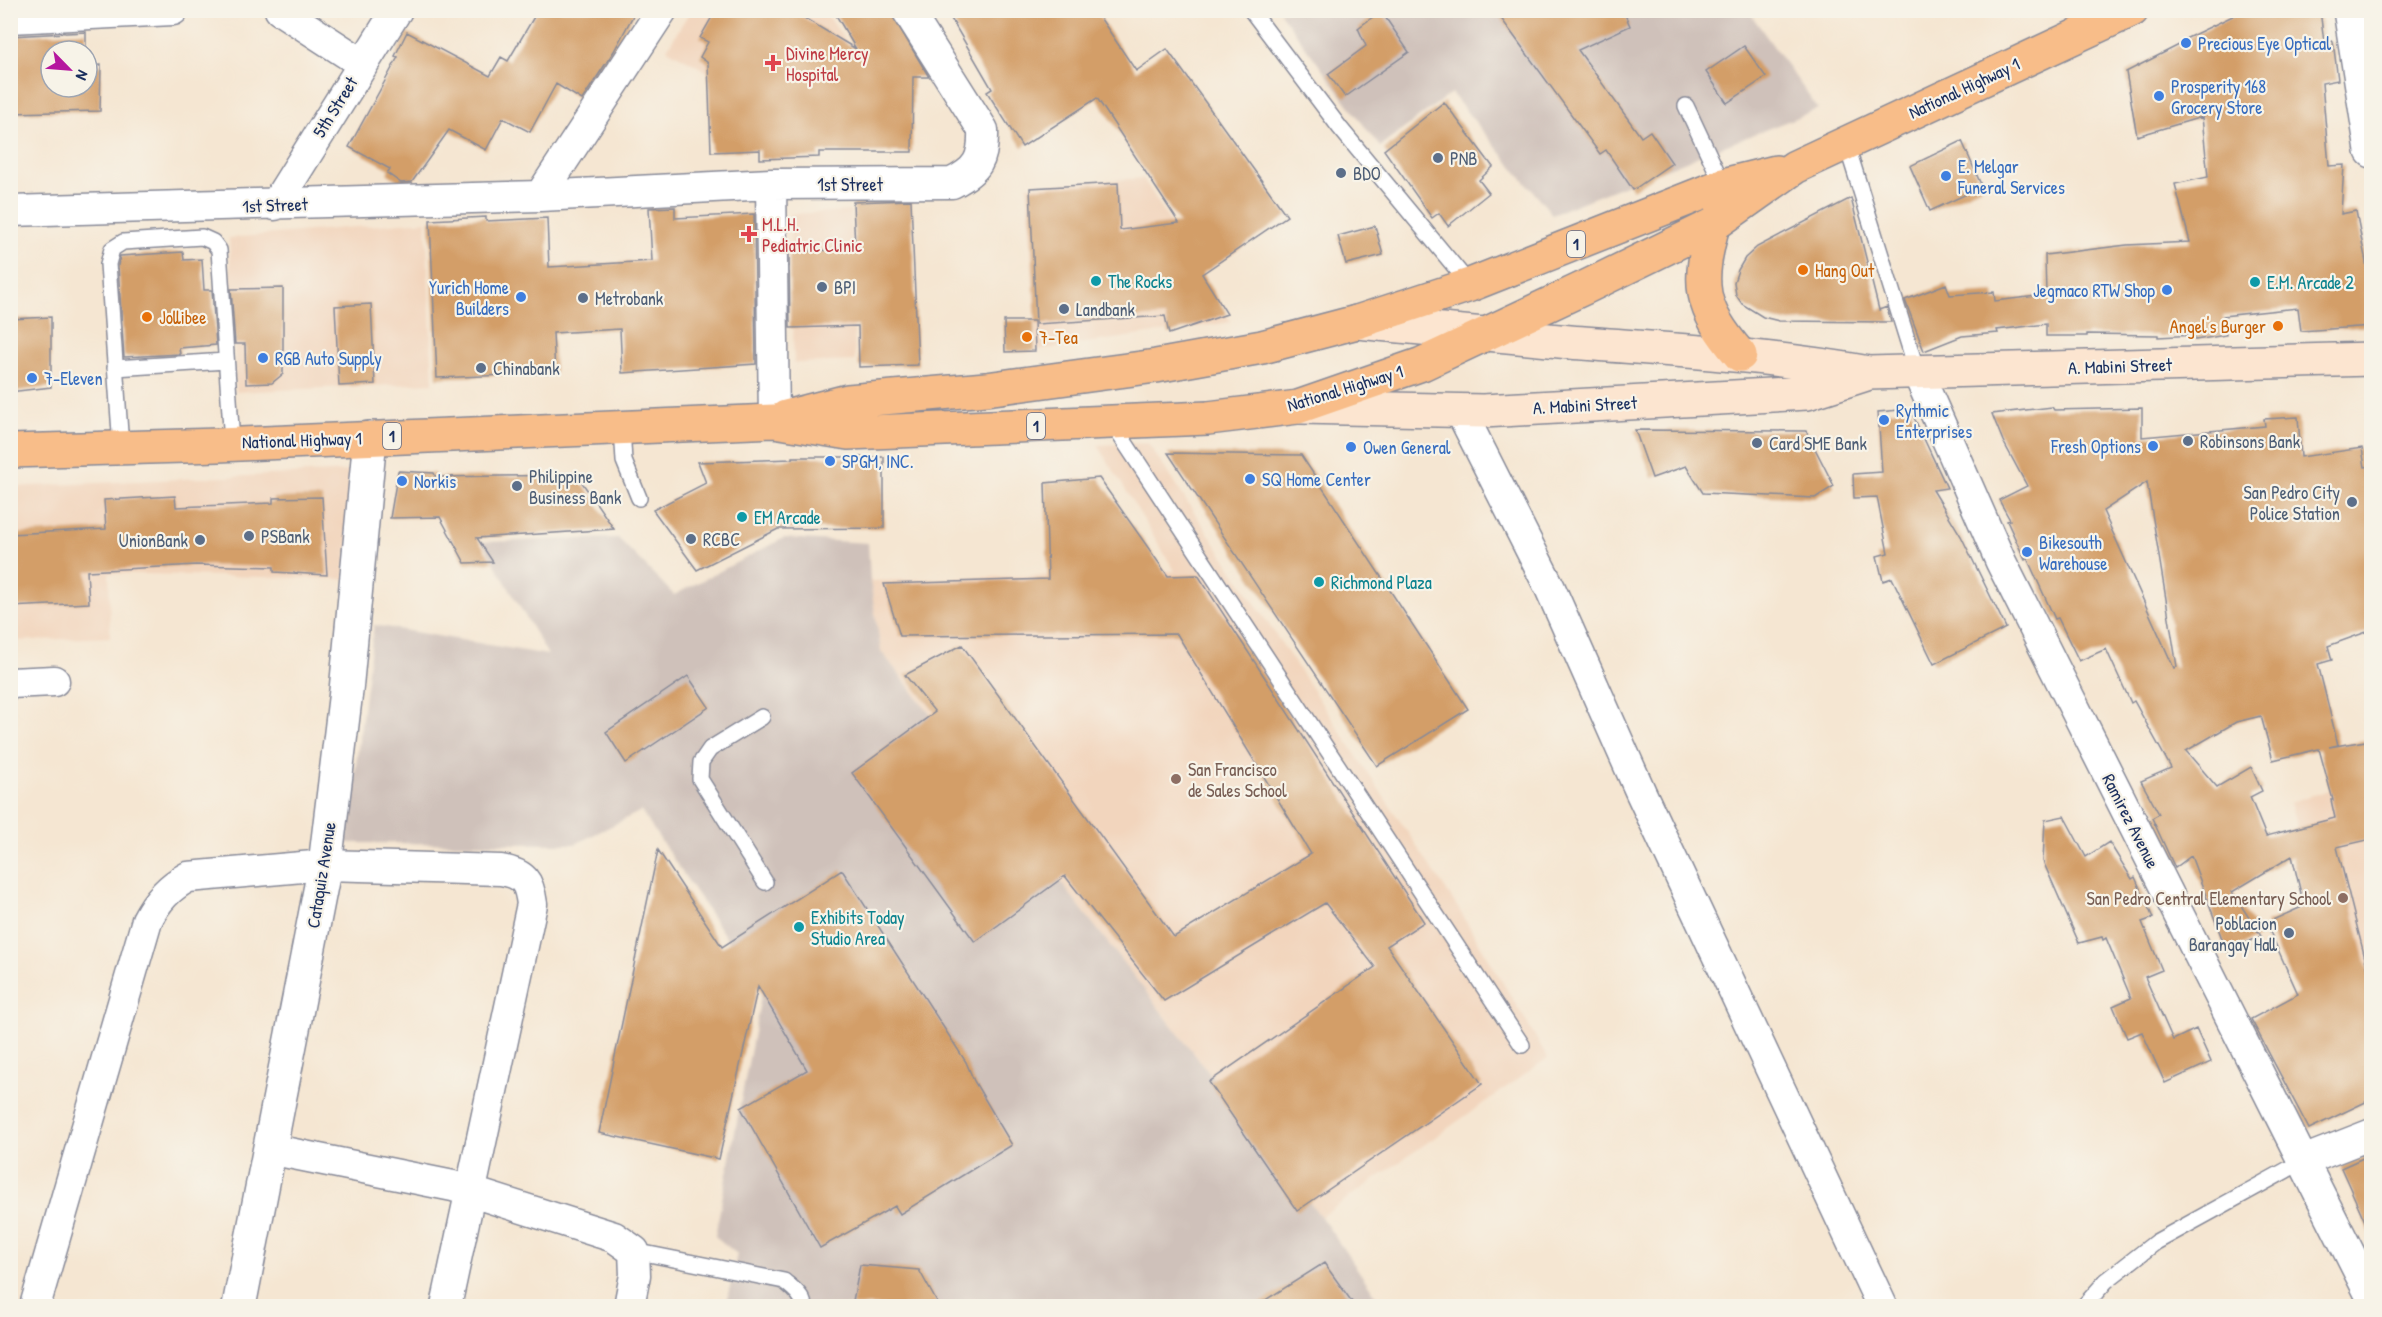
<svg xmlns="http://www.w3.org/2000/svg" width="2382" height="1317" font-family="'Patrick Hand',sans-serif">
	<style>
		.built { fill: #f2d5bd }
		.industrial { fill: #cfc1ba }
		.building { fill: #d39e68; fill-rule: evenodd }
		.lines { fill: none; stroke-linecap: round; stroke-linejoin: round }
		.service-casing { stroke: #888a98; stroke-width: 18 }
		.minor-casing { stroke: #888a98; stroke-width: 33 }
		.tertiary-casing { stroke: #888a98; stroke-width: 36 }
		.secondary-casing { stroke: #888a98; stroke-width: 36 }
		.trunk-casing { stroke: #888a98; stroke-width: 36 }
		.service { stroke: #fff; stroke-width: 15 }
		.minor { stroke: #fff; stroke-width: 30 }
		.tertiary { stroke: #fff; stroke-width: 33 }
		.secondary { stroke: #fce5d0; stroke-width: 33 }
		.trunk { stroke: #f8bd89; stroke-width: 33 }
		.shop-dot { fill: #3f7fe0; stroke: #f7f3e8; stroke-width: 2 }
		.health-dot { fill: #e0444e; stroke: #f7f3e8; stroke-width: 2 }
		.service-dot { fill: #5c6f8a; stroke: #f7f3e8; stroke-width: 2 }
		.food-dot { fill: #e8710a; stroke: #f7f3e8; stroke-width: 2 }
		.culture-dot { fill: #0f9aa8; stroke: #f7f3e8; stroke-width: 2 }
		.education-dot { fill: #8d6e63; stroke: #f7f3e8; stroke-width: 2 }
		.labels { text-anchor: middle; dominant-baseline: central; stroke-width: 4.5; stroke-linejoin: round; paint-order: stroke }
		.shield { fill: #f7f3e8; stroke: #5d6a87; stroke-width: 1.5 }
		.shield-label { font-size: 16px; font-weight: bold; fill: #1b2f5e }
		.shop-label { font-size: 18px; fill: #366cbe; stroke: #f7f3e8; text-anchor: start }
		.health-label { font-size: 18px; fill: #be3a42; stroke: #f7f3e8; text-anchor: start }
		.street-label { font-size: 18px; fill: #1b2f5e; stroke: #f7f3e8 }
		.service-label { font-size: 18px; fill: #4e5e75; stroke: #f7f3e8; text-anchor: start }
		.food-label { font-size: 18px; fill: #c56008; stroke: #f7f3e8; text-anchor: start }
		.culture-label { font-size: 18px; fill: #0d838f; stroke: #f7f3e8; text-anchor: start }
		.education-label { font-size: 18px; fill: #785e54; stroke: #f7f3e8; text-anchor: start }
	</style>
	<rect width="100%" height="100%" fill="#f7f3e8"/>
	<filter id="ink" filterUnits="userSpaceOnUse"><feTurbulence type="fractalNoise" baseFrequency=".0167" numOctaves="2"/><feDisplacementMap in="SourceGraphic" scale="12" xChannelSelector="R" yChannelSelector="G"/><feConvolveMatrix kernelMatrix="1 2 1 2 8 2 1 2 1" color-interpolation-filters="sRGB"/></filter>
	<filter id="wash" filterUnits="userSpaceOnUse"><feTurbulence type="fractalNoise" baseFrequency=".008" numOctaves="4" result="noise"/><feDisplacementMap in="SourceGraphic" scale="24" xChannelSelector="R" yChannelSelector="G"/><feGaussianBlur stdDeviation="1.35" result="paint"/><feColorMatrix in="noise" values="0 0 0 0 0 0 0 0 0 0 0 0 0 0 0 0 0 1.4 0 .05"/><feComposite in="paint" operator="in"/></filter>
	<g filter="url(#wash)">
		<rect width="100%" height="100%" fill="#f5e6d2"/>
		<path class="built" d="M690,11h134l22,30 13,37 -119,12 -73,-41z
			M1143,178l88,144 -194,28 -10,-164z
			M851,211l4,150 -61,2 -4,-149z
			M426,221l7,162 -197,9 -7,-154z
			M1148,443l310,465 90,150 -227,159 -440,-566 -11,-70 305,-10 -77,-126z
			M354,471l-9,108 -236,-6 1,64 -99,4 -1,-154z
			M2371,777v336l-5,1 -26,-120 -50,-192z"/>
		<path class="industrial" d="M1279,11h480l-7,5 66,93 -266,105 -101,-121 -71,54z
			M618,538l56,57 110,-57 84,5 2,38 11,70 440,566 62,89h-657l11,-52 -22,-18 47,-245 -121,-180 -66,33 -229,-1 28,-218 174,30 -66,-113z"/>
		<g id="blocks">
			<path class="building" d="M538,10h98l-22,41 -32,49 -26,-16 -26,48 -27,-14 -17,32 -37,-20 -37,52 -11,1 -14,-10 3,-4 -41,-22 49,-90 -3,-1 12,-24 83,44 11,-19 7,4z
				M716,10h75l65,39 -23,-39h56l40,67h-16l-1,75h-93v5l-59,2v-9l-49,2 -3,-89 -8,-6 8,-15 -8,-4z
				M946,10h149l41,61 31,-22 120,167 -85,58 25,40 -58,20 -4,-18 -129,8 -6,-136 88,-5 2,47 59,-7 -82,-125 -75,49 -35,-55 5,-3z
				M1495,10h128l7,16 -52,24 63,87 9,-6 22,32 -39,27 -27,-40 -6,4z
				M2245,10h75l4,32 9,-1 5,39 -16,3 7,83 15,-1 -3,49 15,-3 16,82v33l-71,5 -3,-23 -75,8 3,19 -31,5v-5l-37,2v-2l-71,-1v2h-41v-12l-49,6 1,3 -36,3 -38,15 -19,-51 41,-16 4,11 44,-3 1,9 51,-6 -1,-40 82,-10 63,-3 -15,-58 33,-7 -6,-60 -65,19 -11,-64 57,-29v-3z
				M1381,11l28,41 -64,45 -17,-23 38,-28 -8,-18z
				M86,32v19h-35v36h36v-21l14,-1 -1,46 -90,2v-77z
				M1744,46l22,31 -39,26 -21,-31z
				M1444,102l49,65 -14,13 10,13 -41,33 -9,-13 -7,5 -48,-68z
				M1962,141l20,46 -52,24 -20,-45z
				M1851,198l28,112 8,-3 4,15 -112,-1 -16,-4 -21,-13 -6,-9 -2,-13 4,-12 7,-12 12,-11z
				M911,200l7,165 -59,2 -1,-41 -68,2 -1,-76 66,-3 -2,-47z
				M675,207v11l79,-4 2,150 -134,9 -2,-44 -67,4 2,40 -118,5 -7,-158 56,-3v4l61,-3 2,49 103,-6 -3,-53z
				M1375,226l8,29 -37,9 -8,-28z
				M183,252l1,8 18,-1 2,31h8l4,55 -37,3 1,6 -56,3 -6,-92 2,-9z
				M283,288v86l-11,9 -26,1 -1,-40h-10l-4,-55z
				M371,304l4,80 -36,2 -4,-80z
				M51,317v70l-41,5v-73z
				M1004,321h30l1,30 -30,1z
				M2052,407l2,3 88,-2v29l123,-11 -1,-7 34,-2 3,40 61,-9 3,19 7,-1v164l-44,16 4,14 -14,4 20,81 -9,2 43,-7v99l-35,8 35,139v113l-63,30 -58,-110 47,-25 -32,-71 38,-17 -12,-50 -60,36 29,44 -34,16 -36,-96 -16,12 -23,-50 7,-4 -18,-33 30,-13 -37,-67 -3,2 -25,-54 -27,12 -21,-43 -3,1 -28,-61 -2,2 -18,-39 3,-1 -11,-20 28,-14 -24,-45 -11,-27zM2147,482l30,185 -3,1 -71,-157zM2261,716l12,44 46,-11 14,51h-2l4,18 -69,18 -16,-39 12,-6 -11,-24 -34,20 -31,-36 50,-29z
				M1910,409l37,79 -14,2 28,46 45,92 -72,36 -42,-86 -9,3 -6,-25 11,-3 -11,-56 -23,1 -1,-24 29,-2 -4,-60z
				M1635,430l171,1 28,55 -19,12 -112,-5 -17,-27 -34,12z
				M1168,453l133,2 167,254 -91,57z
				M792,457h92v71l-106,1 -81,41 -44,-60 53,-27 -8,-21 94,-3z
				M398,471l36,2 2,4 141,-2 37,54 -137,9 16,24 -28,1 -25,-46 -50,1z
				M1099,478l69,98 30,-1 226,347 -37,24 95,138 -185,127 -88,-129 166,-115 -50,-64 -161,98 -99,-125 -90,66 -123,-169 83,-61 -30,-37 57,-30 212,292 137,-83 -134,-220 -277,2 -16,-52 164,-5 -3,-96z
				M175,496l1,11 97,-4v-5l49,-1 5,78 -53,-3v-5l-78,-2 -109,6 2,32 -79,4v-73l96,-5 -2,-29z
				M688,676l21,31 -83,56 -20,-31z
				M2064,816l22,41 23,-15 23,37 3,-2 18,41 -11,4 20,48 -17,7 28,63 23,-11 15,33 -46,21 -23,-51 -15,6 -14,-32 18,-8 -25,-60 -3,2 -1,-3 -23,6 -36,-82 2,-41z
				M658,850l64,97 120,-77 124,192 8,19 38,64 -112,69 -5,-8 -75,42 -79,-140 66,-38 -49,-84 -39,173 -120,-26z
				M2372,1154v83l-31,-69z
				M1324,1263l31,43h-99z
				M860,1265l59,5 20,36h-87z"/>
		</g>
	</g>
	<g filter="url(#ink)">
		<use href="#blocks" fill-opacity="0" stroke="#888a98" stroke-width="1.5"/>
		<g class="lines">
			<g class="service-casing">
				<path id="service" d="M1251,10l89,118 130,157
					M1686,106l37,79
					M1846,143l71,228
					M115,368l111,-7
					M1112,423l410,622
					M622,427l2,34 15,37
					M121,447l-13,-183 4,-15 11,-7 79,-5 11,5 6,8 13,193
					M762,717l-52,32 -9,13 -1,17 65,103
					M634,1251l150,30c8,7 19,14 20,25
					M2084,1306l22,-25 50,-39 147,-81"/>
			</g>
			<g class="minor-casing">
				<path id="minor" d="M280,10l83,54
					M10,18l163,-8
					M771,184l3,237
					M540,196l122,-186
					M275,205l122,-195
					M10,211l530,-15 231,-12 181,-1c26,-13 32,-24 31,-53l-76,-120
					M1917,371l84,191 371,736
					M1460,410l90,178 91,205 241,513
					M10,683l44,-2
					M269,1149l184,37 161,51 20,14 1,24 -6,31
					M2303,1161l69,-27
					M35,1306l112,-386c10,-20 22,-33 41,-43l137,-12 176,5c23,4 28,11 31,34l-86,402"/>
			</g>
			<g class="tertiary-casing">
				<path id="tertiary" d="M2350,10l22,141
					M239,1306l86,-441 21,-174 24,-253"/>
			</g>
			<g class="secondary-casing">
				<path id="secondary" d="M1357,322c71,7 142,14 213,20 100,8 200,13 299,31l503,-14
					M1300,407l183,4 324,-18 59,-19"/>
			</g>
			<g class="trunk-casing">
				<path id="trunk" d="M1713,225c-16,60 -14,82 27,130
					M786,417l62,-16 138,-12 170,-23 106,-19 95,-25 113,-37 253,-100 53,-13
					M10,451l209,-6 555,-24 74,12 360,-15 90,-11 124,-43 164,-77 127,-62 82,-58 337,-157"/>
			</g>
			<use href="#service" class="service"/>
			<use href="#minor" class="minor"/>
			<use href="#tertiary" class="tertiary"/>
			<use href="#secondary" class="secondary"/>
			<use href="#trunk" class="trunk"/>
		</g>
	</g>
	<g class="shop-dot">
		<circle cx="2186" cy="43" r="6"/>
		<circle cx="2159" cy="96" r="6"/>
		<circle cx="1946" cy="176" r="6"/>
		<circle cx="2167" cy="290" r="6"/>
		<circle cx="521" cy="297" r="6"/>
		<circle cx="263" cy="358" r="6"/>
		<circle cx="32" cy="378" r="6"/>
		<circle cx="1884" cy="420" r="6"/>
		<circle cx="2153" cy="446" r="6"/>
		<circle cx="1351" cy="447" r="6"/>
		<circle cx="830" cy="461" r="6"/>
		<circle cx="1250" cy="479" r="6"/>
		<circle cx="402" cy="481" r="6"/>
		<circle cx="2027" cy="552" r="6"/>
	</g>
	<g class="health-dot">
		<path d="M770 54h6v6h6v6h-6v6h-6v-6h-6v-6h6z"/>
		<path d="M746 225h6v6h6v6h-6v6h-6v-6h-6v-6h6z"/>
	</g>
	<g class="service-dot">
		<circle cx="1438" cy="158" r="6"/>
		<circle cx="1341" cy="173" r="6"/>
		<circle cx="822" cy="287" r="6"/>
		<circle cx="583" cy="298" r="6"/>
		<circle cx="1064" cy="309" r="6"/>
		<circle cx="481" cy="368" r="6"/>
		<circle cx="2188" cy="441" r="6"/>
		<circle cx="1757" cy="443" r="6"/>
		<circle cx="517" cy="486" r="6"/>
		<circle cx="2352" cy="502" r="6"/>
		<circle cx="249" cy="536" r="6"/>
		<circle cx="691" cy="539" r="6"/>
		<circle cx="200" cy="540" r="6"/>
		<circle cx="2289" cy="933" r="6"/>
	</g>
	<g class="food-dot">
		<circle cx="1803" cy="270" r="6"/>
		<circle cx="147" cy="317" r="6"/>
		<circle cx="2278" cy="326" r="6"/>
		<circle cx="1027" cy="337" r="6"/>
	</g>
	<g class="culture-dot">
		<circle cx="1096" cy="281" r="6"/>
		<circle cx="2255" cy="282" r="6"/>
		<circle cx="742" cy="517" r="6"/>
		<circle cx="1319" cy="582" r="6"/>
		<circle cx="799" cy="927" r="6"/>
	</g>
	<g class="education-dot">
		<circle cx="1176" cy="779" r="6"/>
		<circle cx="2343" cy="898" r="6"/>
	</g>
	<g class="labels">
		<g class="shield">
			<rect x="1567" y="231" width="18" height="26" rx="4.5"/>
			<rect x="1027" y="413" width="18" height="26" rx="4.5"/>
			<rect x="383" y="423" width="18" height="26" rx="4.5"/>
		</g>
		<g class="shield-label">
			<text x="1576" y="244">1</text>
			<text x="1036" y="426">1</text>
			<text x="392" y="436">1</text>
		</g>
		<g class="shop-label">
			<text x="2198" y="43">Precious Eye Optical</text>
			<text x="2171" y="86">Prosperity 168<tspan x="2171" dy="21">Grocery Store</tspan></text>
			<text x="1958" y="166">E. Melgar<tspan x="1958" dy="21">Funeral Services</tspan></text>
			<text x="509" y="287" text-anchor="end">Yurich Home<tspan x="509" dy="21">Builders</tspan></text>
			<text x="2155" y="290" text-anchor="end">Jegmaco RTW Shop</text>
			<text x="275" y="358">RGB Auto Supply</text>
			<text x="44" y="378">7-Eleven</text>
			<text x="1896" y="410">Rythmic<tspan x="1896" dy="21">Enterprises</tspan></text>
			<text x="2141" y="446" text-anchor="end">Fresh Options</text>
			<text x="1363" y="447">Owen General</text>
			<text x="842" y="461">SPGM, INC.</text>
			<text x="1262" y="479">SQ Home Center</text>
			<text x="414" y="481">Norkis</text>
			<text x="2039" y="542">Bikesouth<tspan x="2039" dy="21">Warehouse</tspan></text>
		</g>
		<g class="health-label">
			<text x="786" y="53">Divine Mercy<tspan x="786" dy="21">Hospital</tspan></text>
			<text x="762" y="224">M.L.H.<tspan x="762" dy="21">Pediatric Clinic</tspan></text>
		</g>
		<g class="street-label">
			<text transform="translate(1964 88) rotate(-25)">National Highway 1</text>
			<text transform="translate(335 107) rotate(-58)">5th Street</text>
			<text x="850" y="184">1st Street</text>
			<text transform="translate(275 205) rotate(-2)">1st Street</text>
			<text transform="translate(2120 366) rotate(-2)">A. Mabini Street</text>
			<text transform="translate(1345 388) rotate(-17)">National Highway 1</text>
			<text transform="translate(1585 405) rotate(-3)">A. Mabini Street</text>
			<text transform="translate(302 440) rotate(-2)">National Highway 1</text>
			<text transform="translate(2131 821) rotate(63)">Ramirez Avenue</text>
			<text transform="translate(321 875) rotate(-81)">Cataquiz Avenue</text>
		</g>
		<g class="service-label">
			<text x="1450" y="158">PNB</text>
			<text x="1353" y="173">BDO</text>
			<text x="834" y="287">BPI</text>
			<text x="595" y="298">Metrobank</text>
			<text x="1076" y="309">Landbank</text>
			<text x="493" y="368">Chinabank</text>
			<text x="2200" y="441">Robinsons Bank</text>
			<text x="1769" y="443">Card SME Bank</text>
			<text x="529" y="476">Philippine<tspan x="529" dy="21">Business Bank</tspan></text>
			<text x="2340" y="492" text-anchor="end">San Pedro City<tspan x="2340" dy="21">Police Station</tspan></text>
			<text x="261" y="536">PSBank</text>
			<text x="703" y="539">RCBC</text>
			<text x="188" y="540" text-anchor="end">UnionBank</text>
			<text x="2277" y="923" text-anchor="end">Poblacion<tspan x="2277" dy="21">Barangay Hall</tspan></text>
		</g>
		<g class="food-label">
			<text x="1815" y="270">Hang Out</text>
			<text x="159" y="317">Jollibee</text>
			<text x="2266" y="326" text-anchor="end">Angel's Burger</text>
			<text x="1039" y="337">7-Tea</text>
		</g>
		<g class="culture-label">
			<text x="1108" y="281">The Rocks</text>
			<text x="2267" y="282">E.M. Arcade 2</text>
			<text x="754" y="517">EM Arcade</text>
			<text x="1331" y="582">Richmond Plaza</text>
			<text x="811" y="917">Exhibits Today<tspan x="811" dy="21">Studio Area</tspan></text>
		</g>
		<g class="education-label">
			<text x="1188" y="769">San Francisco<tspan x="1188" dy="21">de Sales School</tspan></text>
			<text x="2331" y="898" text-anchor="end">San Pedro Central Elementary School</text>
		</g>
	</g>
	<rect width="2382" height="1317" fill="none" stroke="#f7f3e8" stroke-width="36"/>
	<g transform="translate(69 69) rotate(115)"><circle r="28" fill="#f7f3e8" stroke="#9fa5b1" stroke-width="1.5"/>
	<path d="M0-4.5L10 22L0 15L-10 22Z" fill="#b5179e"/>
	<text y="-9" font-size="16" font-weight="bold" text-anchor="middle" fill="#1b2f5e">N</text>
	</g>
</svg>
